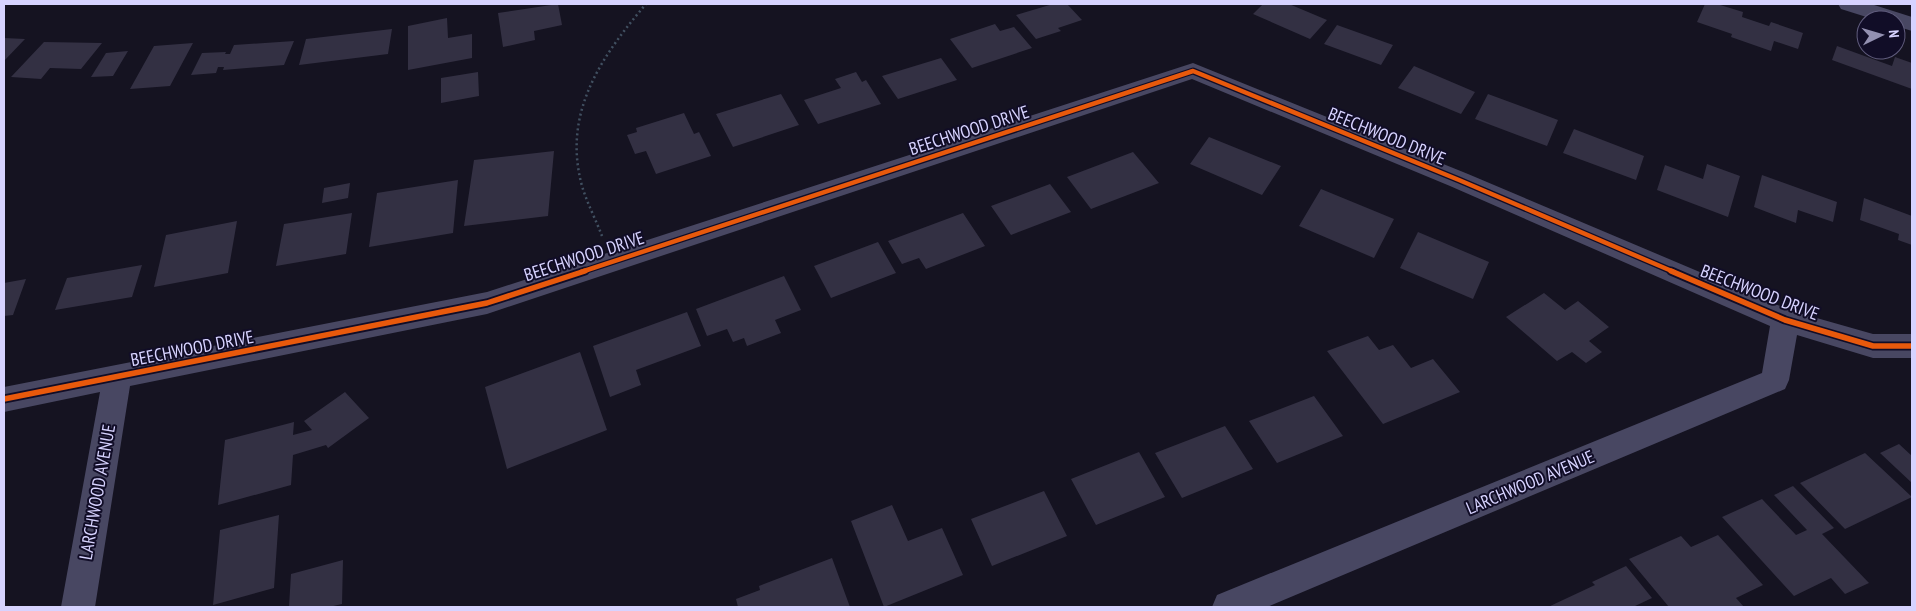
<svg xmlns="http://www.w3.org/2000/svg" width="1916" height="611" font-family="'PT Sans Narrow',sans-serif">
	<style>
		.building { fill: #333043 }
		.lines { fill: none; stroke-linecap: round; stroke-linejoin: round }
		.path { stroke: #415061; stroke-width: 2.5; stroke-dasharray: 2 3; stroke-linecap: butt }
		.street { fill: #484762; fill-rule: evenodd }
		.cycleway-far1-casing { stroke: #110d27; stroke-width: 7 }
		.cycleway-casing { stroke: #110d27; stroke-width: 9 }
		.cycleway-far1 { stroke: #e8590c; stroke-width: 4.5 }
		.cycleway { stroke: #e8590c; stroke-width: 5.5 }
		.labels { text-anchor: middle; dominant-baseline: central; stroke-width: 4; stroke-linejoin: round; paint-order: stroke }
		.street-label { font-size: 18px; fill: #d7d3ff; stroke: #110d27 }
	</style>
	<rect width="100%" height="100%" fill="#151321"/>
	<path class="building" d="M558,4l4,21 -28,6 1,9 -32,7 -5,-34z
		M1053,4h14l15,16 -24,8 3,3 -25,8 -20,-24z
		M1263,4h26l38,16 -17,19 -57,-25z
		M1705,4h12l26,8 -1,5 27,9 2,-4 32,11 -5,16 -24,-8 -3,10 -40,-14 1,-3 -35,-12z
		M447,18l1,20 24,-4v24l-64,12v-44z
		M995,24l5,7 14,-4 18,21 -60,20 -22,-29z
		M1337,25l56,20 -12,20 -57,-21z
		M392,29l-4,25 -89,11 7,-26z
		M4,38l21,1 -21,22z
		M294,41l-10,24 -61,5 1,-3h-6l-2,6 -25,2 11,-22 24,-1 -1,2h5l4,-9z
		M44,42l58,1 -21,26 -31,-1 -9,11 -30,-2z
		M193,43l-23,43 -40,3 24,-43z
		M1837,46l55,20 3,-9 17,6v26l-80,-29z
		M128,51l-15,25 -22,1 15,-24z
		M941,58l16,22 -59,19 -16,-23z
		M1414,66l61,26 -14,22 -63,-26z
		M478,72l1,24 -38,7v-25z
		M856,72l6,10 4,-2 15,24 -63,20 -14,-24 37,-12 -6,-9z
		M781,94l18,31 -66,22 -17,-33z
		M1488,94l70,26 -11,26 -72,-27z
		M684,113l10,21 5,-2 12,24 -55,18 -10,-23 -11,3 -8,-19 10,-3 -1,-4z
		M1574,129l70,27 -8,24 -73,-27z
		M1209,137l72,29 -19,29 -72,-31z
		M554,151l-6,65 -84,10 10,-66z
		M1133,152l26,31 -68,26 -24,-32z
		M1707,164l33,12 -12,41 -71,-27 8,-25 38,14z
		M1762,175l75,27 -4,20 -35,-12 -2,13 -42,-16z
		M458,180l-5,53 -84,14 8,-54z
		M350,183l-2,15 -26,5 2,-15z
		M1050,184l21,28 -60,23 -20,-29z
		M1321,189l73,30 -20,39 -75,-32z
		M1864,198l48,18v29l-14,-5 1,-6 -39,-14z
		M352,213l-6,41 -70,12 8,-42z
		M963,213l22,33 -59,23 -7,-11 -17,6 -14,-23z
		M237,221l-9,52 -74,14 12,-52z
		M1418,232l71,30 -16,37 -73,-31z
		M878,242l18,31 -65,25 -17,-32z
		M142,265l-10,32 -77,13 12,-32z
		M784,276l17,34 -26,10 6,13 -34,13 -3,-8 -11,4 -6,-13 -20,7 -11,-27z
		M26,279l-13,36 -9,1v-33z
		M1544,293l21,17 13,-9 31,26 -20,14 13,11 -16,11 -14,-11 -15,9 -51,-44z
		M687,312l14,34 -65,24 5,15 -31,12 -17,-51z
		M1368,336l11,14 14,-5 18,23 22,-9 27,33 -77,32 -56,-73z
		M580,352l27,78 -100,39 -22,-82z
		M345,392l24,26 -41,30 -2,-3 -33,10 -2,30 -73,20 7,-65 69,-18 -1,13 19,-5 -8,-9z
		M1314,396l29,40 -66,27 -28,-42z
		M1225,426l28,43 -71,29 -27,-45z
		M1899,444l13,12v27l-32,-30z
		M1139,452l26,45 -69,28 -25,-46z
		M1865,453l47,44 -67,32 -45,-46z
		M1793,486l41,42 -12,6 47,49 -24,11 -14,-16 -37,18 -72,-79 40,-18 34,36 11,-5 -33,-35z
		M1044,491l23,45 -75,30 -21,-47z
		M892,505l16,36 34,-13 21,47 -79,32 -33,-86z
		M279,515l-5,73 -61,17 7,-75z
		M1718,535l45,50 -27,13 8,9h-75l-40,-48 52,-23 10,11z
		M832,558l18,49h-112l-2,-8 24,-9 -1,-4z
		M343,560l-1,44 -13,3h-40l2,-33z
		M1626,566l26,32 -19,9h-85l47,-22 -3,-3z"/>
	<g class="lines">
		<path class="path" d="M602,236c-6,-16 -15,-33 -20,-50 -20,-73 19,-129 64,-182"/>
		<path class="street" d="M1838,4h33l41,13v14l-16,-5v-6h-20l-35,-11z
			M1193,63l275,111 324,137 81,23h39v24h-39l-76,-23 -8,45 -4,9 -518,218h-55l5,-12 545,-222 8,-47 -320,-140 -258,-107 -705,235 -357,72 -35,221h-34l39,-215 -96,20v-25l483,-95z"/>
		<g class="cycleway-far1-casing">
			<path id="cycleway-far1" d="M581,272l612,-201 266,109 215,92"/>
		</g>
		<g class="cycleway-casing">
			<path id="cycleway" d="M1671,271l114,49 88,26h39
				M4,399l483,-96 98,-32"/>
		</g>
		<use href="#cycleway-far1" class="cycleway-far1"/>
		<use href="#cycleway" class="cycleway"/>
	</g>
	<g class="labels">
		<g class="street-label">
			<text transform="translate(969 130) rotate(-18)">BEECHWOOD DRIVE</text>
			<text transform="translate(1387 136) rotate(22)">BEECHWOOD DRIVE</text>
			<text transform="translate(584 256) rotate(-18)">BEECHWOOD DRIVE</text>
			<text transform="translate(1760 292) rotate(21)">BEECHWOOD DRIVE</text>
			<text transform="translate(192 348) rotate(-11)">BEECHWOOD DRIVE</text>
			<text transform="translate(1530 482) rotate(-23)">LARCHWOOD AVENUE</text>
			<text transform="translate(97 492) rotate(-80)">LARCHWOOD AVENUE</text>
		</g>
	</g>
	<rect width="1916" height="611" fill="none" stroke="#d7d3ff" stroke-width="10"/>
	<g transform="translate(1881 35) rotate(85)"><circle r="24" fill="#110d27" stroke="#605c7d"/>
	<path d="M0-4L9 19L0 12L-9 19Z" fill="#9390b1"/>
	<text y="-8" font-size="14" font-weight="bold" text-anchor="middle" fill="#d7d3ff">N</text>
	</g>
</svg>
